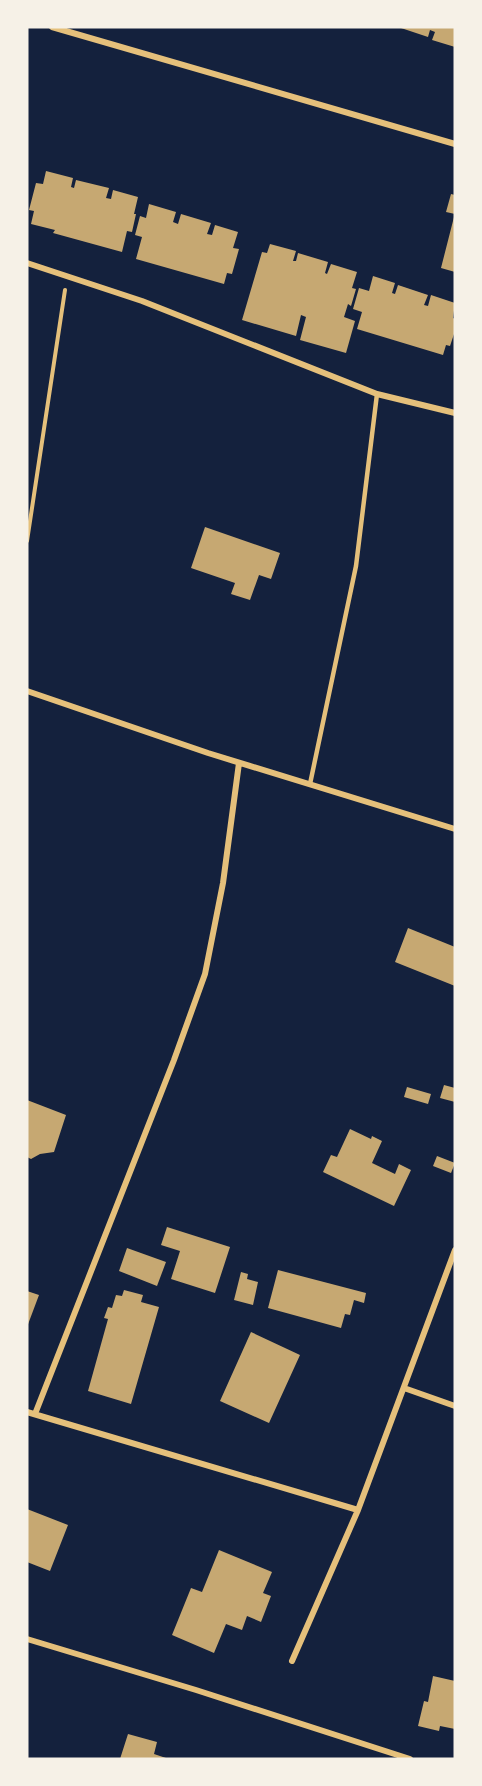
<svg xmlns="http://www.w3.org/2000/svg" width="482" height="1786" font-family="Montserrat,sans-serif">
	<style>
		.building { fill: #c6a872 }
		.lines { fill: none; stroke-linecap: round; stroke-linejoin: round }
		.path { stroke: #e5c07b; stroke-width: 4 }
		.service { stroke: #e5c07b; stroke-width: 4.5 }
		.minor { stroke: #e5c07b; stroke-width: 6 }
	</style>
	<rect width="100%" height="100%" fill="#14213d"/>
	<path class="building" d="M398,27h57v20l-23,-7 3,-8 -5,-2 -2,7z
		M46,171l27,7 -2,9 3,1 2,-8 33,8 -3,10 5,1 2,-9 25,7 -4,17h2l-4,18 -5,-1 -5,21 -69,-19 2,-3 -24,-6 3,-13 -5,-1 7,-27 7,1z
		M451,194l4,1v19l-9,-2z
		M149,204l27,8 -3,10 5,2 3,-10 30,9 -4,11 5,1 3,-10 23,7 -5,16 6,1 -7,25 -5,-1 -3,11 -88,-25 6,-22 -7,-2 5,-19 6,2z
		M454,217h1v55l-14,-4z
		M270,244l26,7 -3,10h3l2,-8 30,9 -3,11 2,1 4,-10 26,8 -5,16 4,1 -5,17 -3,-2 -4,13 11,4 -9,32 -46,-13 6,-23 -5,-2 -5,21 -54,-16 20,-68 5,1z
		M373,276l22,7 -3,10 3,1 3,-9 30,10 -4,10 4,1 3,-11 24,8 -2,15 2,1v12l-5,15 -4,-1 -3,10 -86,-26 5,-17 -9,-3 6,-21 10,3z
		M205,527l75,26 -9,26 -12,-4 -9,25 -19,-6 4,-11 -44,-15z
		M408,928l47,19v39l-60,-24z
		M444,1085l11,3v14l-15,-4z
		M407,1087l24,7 -3,10 -24,-7z
		M27,1100l39,15 -12,37 -14,2 -9,5 -4,-2z
		M350,1129l21,10 1,-3 10,5 -10,22 23,11 4,-10 12,6 -17,36 -71,-34 8,-17 6,2z
		M437,1156l18,7 -4,10 -18,-7z
		M167,1227l63,20 -15,46 -44,-14 9,-28 -19,-6z
		M127,1248l39,14 -9,24 -38,-15z
		M278,1270l88,23 -2,10 -10,-3 -4,15 -5,-1 -4,14 -73,-20z
		M241,1272l7,2 -1,5 11,3 -5,23 -19,-5z
		M124,1290l19,5 -2,7 18,5 -28,97 -43,-13 20,-72 -4,-1 4,-11 4,1 4,-13 6,1z
		M27,1291l12,4 -12,32z
		M251,1332l49,23 -31,68 -49,-22z
		M27,1509l41,16 -18,46 -23,-9z
		M219,1550l53,22 -9,21 8,3 -10,26 -14,-6 -5,14 -16,-6 -12,29 -42,-18 19,-47 11,4z
		M433,1676l22,5v48l-15,-3 -1,5 -21,-5 6,-25 4,1z
		M128,1734l29,8 -3,12 15,5h-49z"/>
	<g class="lines">
		<path class="path" d="M27,541l38,-251"/>
		<path class="service" d="M310,784l46,-218 21,-172"/>
		<path class="minor" d="M52,27l403,117
			M27,263l115,38 235,93 78,19
			M27,691l181,62 247,76
			M404,1388l51,18
			M27,1412l331,98
			M35,1414l139,-354 31,-86 18,-91 16,-120
			M27,1639l169,51 214,69
			M292,1661l66,-151 97,-260"/>
	</g>
	<rect width="482" height="1786" fill="none" stroke="#f6f1e7" stroke-width="57"/>
</svg>
